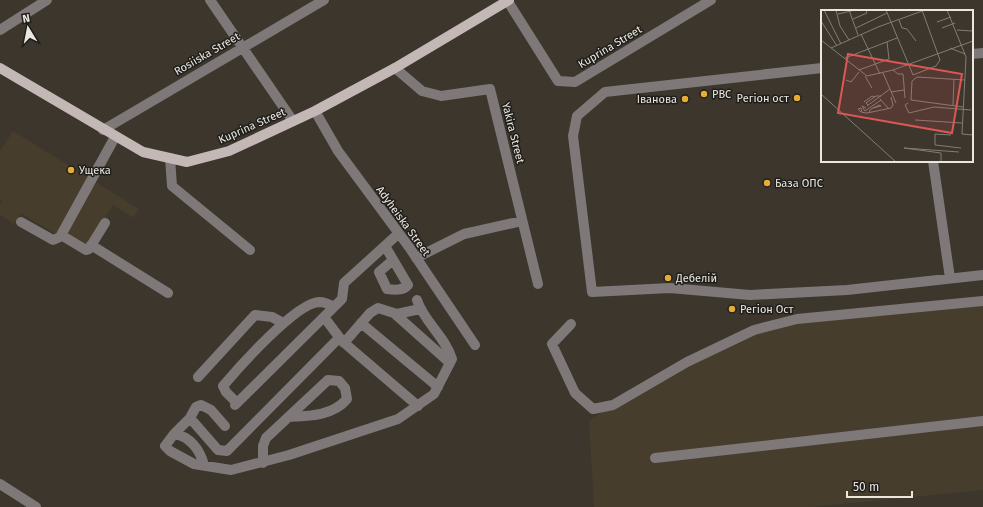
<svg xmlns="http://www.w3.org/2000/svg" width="983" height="507" font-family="'Fira Sans',sans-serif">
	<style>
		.commercial { fill: #473d2d }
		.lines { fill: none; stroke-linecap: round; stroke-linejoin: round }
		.minor { stroke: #7e7878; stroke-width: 10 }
		.major { stroke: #c4b8b7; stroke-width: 10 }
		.poi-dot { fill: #e6ad36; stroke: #201e1a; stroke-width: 1.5 }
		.labels { text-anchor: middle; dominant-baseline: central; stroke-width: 3; stroke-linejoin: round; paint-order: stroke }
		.street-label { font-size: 11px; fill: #eae7e1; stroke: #201e1a }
		.poi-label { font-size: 11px; fill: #eae7e1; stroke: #201e1a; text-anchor: start }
		.inset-road { fill: none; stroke: #827d75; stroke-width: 1 }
		.view { fill: #db5856; fill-opacity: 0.15; stroke: #db5856; stroke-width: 2 }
		.inset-edge { fill: none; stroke: #eae7e1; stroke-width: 2 }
	</style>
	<rect width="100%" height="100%" fill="#3c362d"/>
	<path class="commercial" d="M13,131l126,78 -5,9 -21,-13 -26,41 -28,-17 -3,5 -35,-21 -7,11 -14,-9v-11l2,-3 -2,-2v-48z
		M983,302v188l-171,17h-218l-5,-86 67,-45 116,-54z"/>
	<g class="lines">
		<path class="minor" d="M210,0l83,121
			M507,0l51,81 17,1 136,-82
			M0,30l47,-30
			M972,54l11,-1
			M395,68l27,23 19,5 49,-7 48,195
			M822,68l-217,24 -28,24 -4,20 19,156 78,-4 80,7 97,-5 136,-15
			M315,111l23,40 71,96 66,98
			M103,130l221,-130
			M170,158l2,28 78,64
			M933,161l17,117
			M21,222l32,18 7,-3 55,-100
			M61,235l25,15 3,-1 16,-26
			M91,245l77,48
			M385,246l23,39c-5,6 -14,5 -21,4l-8,-17 14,-12
			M416,258l48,-24 58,-13
			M395,314l55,49
			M324,317l18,24 76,65
			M361,323l77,64
			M571,324l-19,20 23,49 18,16 20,-4 74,-43 67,-32 43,-11 186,-18
			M344,343l26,-30 8,-5 19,6 23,-5
			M198,377l57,-62 17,2 11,6
			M237,403l-11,-11 -3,-6c16,-19 73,-83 96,-84 6,0 10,2 15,5
			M235,405l107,-106 2,-16 54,-49
			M225,426l-14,-16 -10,-5 -5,2 -6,11 28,32 9,1 112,-113
			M174,434l16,-16
			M655,458l328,-37
			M263,463v-17l3,-8 62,-58 11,1 6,7 2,11c-14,17 -39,17 -59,18
			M204,465c-4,-15 -14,-29 -30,-31l-9,12 5,5 24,13 37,6 58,-15 109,-36 36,-25 18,-35c-7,-23 -28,-37 -35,-59
			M0,484l36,23"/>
		<path class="major" d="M0,68l143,84 44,10 42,-11 86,-40 80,-43 114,-68"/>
	</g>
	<g class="poi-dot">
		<circle cx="704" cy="94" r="4"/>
		<circle cx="797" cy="98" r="4"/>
		<circle cx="685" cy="99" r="4"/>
		<circle cx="71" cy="170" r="4"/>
		<circle cx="767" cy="183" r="4"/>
		<circle cx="668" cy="278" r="4"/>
		<circle cx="732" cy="309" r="4"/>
	</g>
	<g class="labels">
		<g class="street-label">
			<text transform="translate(610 47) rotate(-31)">Kuprina Street</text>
			<text transform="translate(207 54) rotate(-30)">Rosiiska Street</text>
			<text transform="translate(252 126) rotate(-24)">Kuprina Street</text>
			<text transform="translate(513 133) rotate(76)">Yakira Street</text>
			<text transform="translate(403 221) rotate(54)">Adyheiska Street</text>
		</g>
		<g class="poi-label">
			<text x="712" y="94">РВС</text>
			<text x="789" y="98" text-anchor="end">Регіон ост</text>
			<text x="677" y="99" text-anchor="end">Іванова</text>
			<text x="79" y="170">Ущека</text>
			<text x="775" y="183">База ОПС</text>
			<text x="676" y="278">Дебелій</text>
			<text x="740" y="309">Регіон Ост</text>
		</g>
	</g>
	<g transform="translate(821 10)">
		<rect width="152" height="152" fill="#3c362d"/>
		<path class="inset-road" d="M3,0l17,34M15,0l4,16 9,14M28,0l9,25M65,0l27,65 23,-9 4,-6 -18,-50M126,0l19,47 -4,77 11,1M17,4l17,-4M32,9l14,-6 -1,-3M78,10l3,8 5,1 9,12M0,11l16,25M116,12l14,-5M35,18l31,-15M121,18l13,-5M136,20l16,1M40,24l19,40M0,30l46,36 26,-6 80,-29M10,38l47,-21 47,-17M129,38l15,6M24,48l52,-20M38,60l30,-11 -2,-17M72,60l5,4h5l2,24M62,63l13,30M44,66l7,12M25,70l5,2 8,-10M70,82l13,-2M0,84l75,68M59,89l9,10M43,92l8,-6 3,1M87,93l-3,2 4,8 25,-6 37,3M47,95l-2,-2 10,-7h5M132,95l1,-26M46,96l23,-17M142,97l-52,-7 1,-19 5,-4 48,3M45,98l-4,-2 3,5 16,-11M41,102l-1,-4 -3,1 3,3 5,1h1l24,-5 2,-3 -2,-8M48,103l1,-3 3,-2 6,-3 2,1 -8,2M94,110l47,3M130,125l-16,-1v11l26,3M120,152v-9l-37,-5 55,4"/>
		<path class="view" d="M27,44l114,20 -10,59 -114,-20z"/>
		<rect width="152" height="152" class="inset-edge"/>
	</g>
	<g transform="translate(28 28) rotate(350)" stroke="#201e1a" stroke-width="3" paint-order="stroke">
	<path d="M0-3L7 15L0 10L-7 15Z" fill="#eae7e1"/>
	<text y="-6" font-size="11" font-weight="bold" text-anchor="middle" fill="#eae7e1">N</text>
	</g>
	<path d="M847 491v6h65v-6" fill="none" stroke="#eae7e1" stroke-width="2"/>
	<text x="853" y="491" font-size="12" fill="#eae7e1" stroke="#201e1a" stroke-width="3" paint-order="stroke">50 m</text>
</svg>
